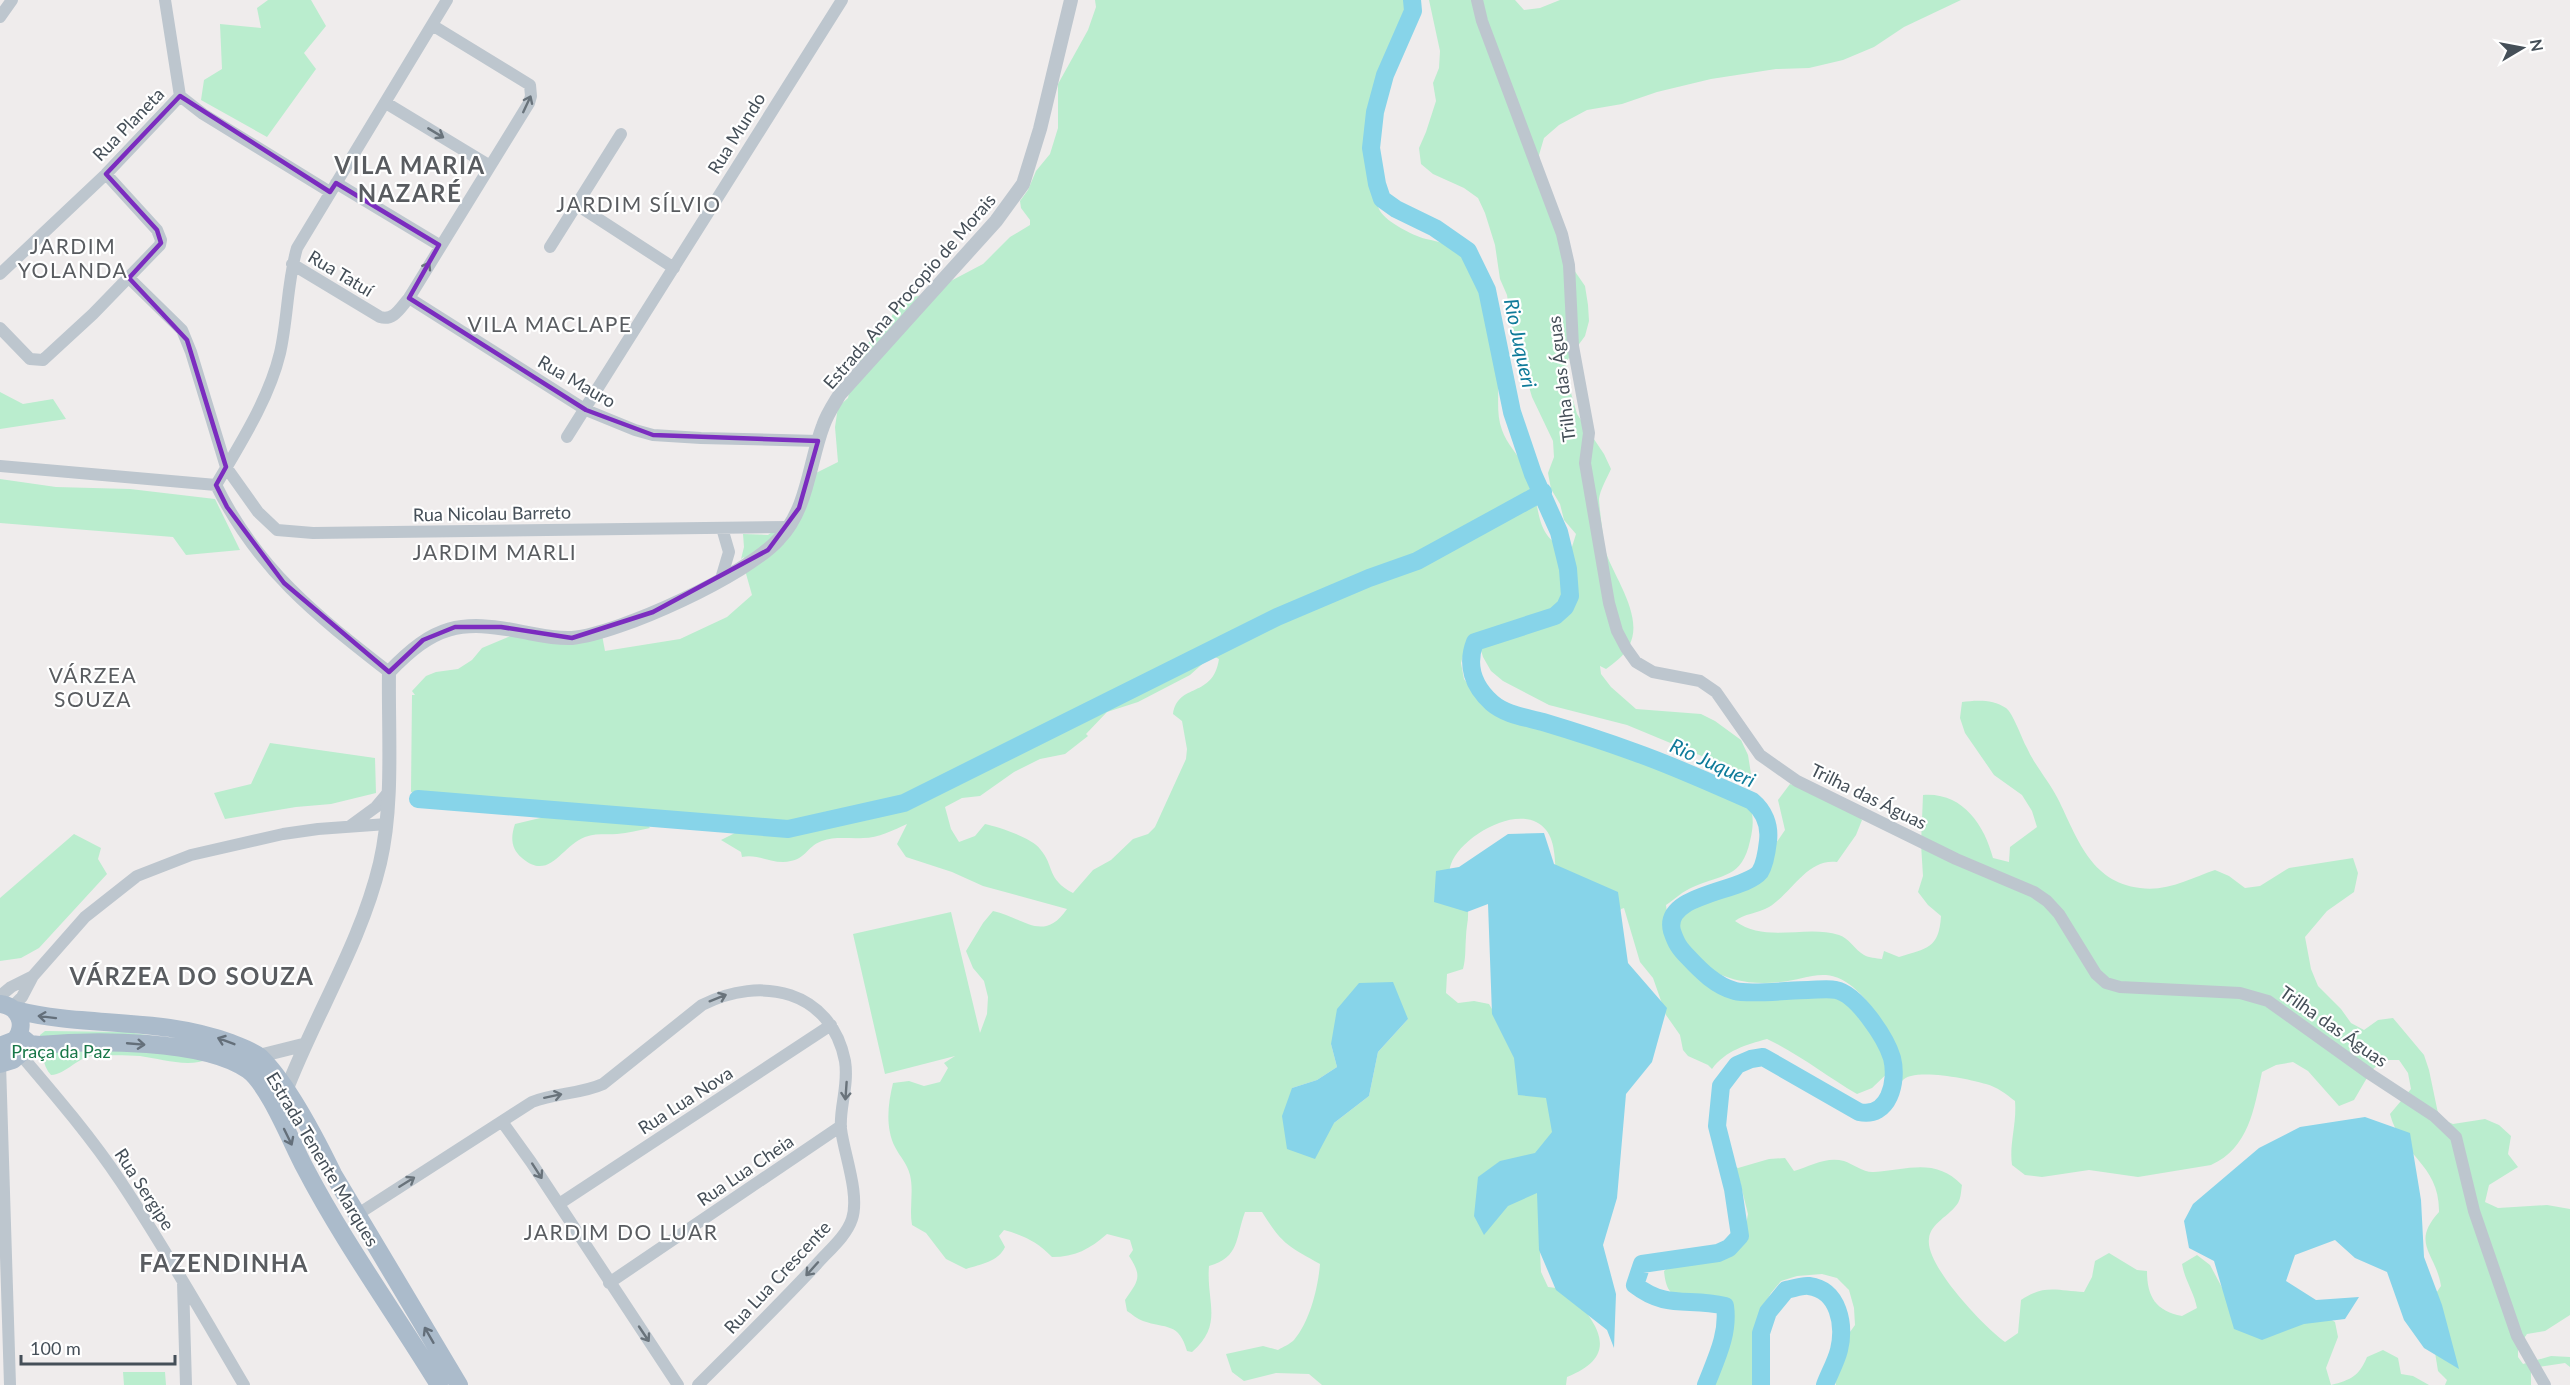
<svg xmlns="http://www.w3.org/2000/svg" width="2570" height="1385" font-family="Lato,sans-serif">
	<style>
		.green { fill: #baedce; fill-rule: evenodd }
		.water { fill: #87d4e9 }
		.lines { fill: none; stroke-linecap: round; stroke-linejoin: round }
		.river { stroke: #87d4e9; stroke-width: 18 }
		.minor { stroke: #bdc6ce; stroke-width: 12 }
		.tertiary { stroke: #bdc6ce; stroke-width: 14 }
		.primary { stroke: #abbbcb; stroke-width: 18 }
		.oneway { stroke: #69737b }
		.oneway2 { stroke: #646f7a }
		.marked { fill: none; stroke: #7b2cbf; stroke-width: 4.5; stroke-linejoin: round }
		.labels { text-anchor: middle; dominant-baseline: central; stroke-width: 4.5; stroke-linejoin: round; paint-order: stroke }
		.street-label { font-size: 18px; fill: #454f58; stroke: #fff }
		.park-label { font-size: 18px; fill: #187748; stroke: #fff }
		.water-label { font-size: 20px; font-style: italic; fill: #0f7b9a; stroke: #fff }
		.quarter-label { font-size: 21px; letter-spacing: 1.5px; fill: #595c60; stroke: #fff }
		.district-label { font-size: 24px; font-weight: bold; letter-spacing: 1.5px; fill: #595c60; stroke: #fff }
	</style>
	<rect width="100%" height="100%" fill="#efecec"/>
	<path class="green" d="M268,0h43l15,26 -22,27 12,16 -49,68 -66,-37 3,-20 18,-11 -2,-45 41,4 -4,-20z
		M1095,0h314c12,28 -21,79 -29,107 -5,20 -8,47 -7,68 1,9 2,28 7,36 8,12 32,24 46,28 13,3 27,5 37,15 14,15 19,40 24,59 5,21 9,46 11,67 1,17 -2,34 4,50 5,15 19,28 26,42 14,30 3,68 43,78l5,-16 -12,-14 -4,-16 -9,-15 -3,-16 6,-16 -1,-16 -21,-44 -20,-68 -5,-34 -7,-16 -5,-34 -10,-32 -7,-15 -14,-10 -31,-14 -12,-10 -2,-16 7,-16 10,-31 -3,-18 6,-15 1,-17 -11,-51h86l9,10 16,-2 20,-8h401l-57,27 -30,20 -31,13 -34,8 -33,1 -65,10 -54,13 -35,12 -35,6 -28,15 -15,13 -5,17 3,18 32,97 11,16 3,19 1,16 -4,15 -19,26 1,17 10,35 27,40 7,15c-4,9 -11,21 -12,30 0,5 5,46 6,51 8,26 40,67 24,96 -4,9 -15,17 -23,23l-6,-3 1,8 10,13 25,22 65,5 14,7 26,19 7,15 4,25 -14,-9 -111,-46 -78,-20 -46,-24 -12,-10 -8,-14 -5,-17 -13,8 -4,15 3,16 10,13 14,8 34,18 68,11 33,12 90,47 16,6 16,-3c8,18 10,30 5,50 -8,37 -27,33 -57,46 -10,4 -18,12 -27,18l4,33 31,39 33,11 32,7 16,-1 31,-13h17l14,8 10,12 5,18 17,2 2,-3c-9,-18 -31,-42 -52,-43 -15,-1 -31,6 -46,7 -45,6 -93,-13 -107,-59 17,-19 36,-23 56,-35 21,-11 43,-38 56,-58l-7,-30 12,-16 61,23 11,13 -6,15 -19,27c-30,-4 -45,31 -68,45 -10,6 -26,7 -34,14 32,23 70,3 104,14 10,3 16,15 25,20 5,3 12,3 18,4l2,-8 15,6c28,-9 40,-8 42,-41l-13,-11 -10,-13 5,-16 -2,-32 2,-49c39,-3 61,29 70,63l16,4 1,-15 27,-20 -5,-16 -10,-16 -28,-20 -29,-42 -5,-15 2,-16c14,-2 31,-3 44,6 7,5 16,31 21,40 8,18 22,33 31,51 19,38 32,83 82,89 27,4 51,-10 75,-18l14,6 16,12 15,-2 29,-18 64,-10 5,15 -4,19 -27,19 -22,26 6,32 7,17 23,23 10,14 13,7 14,-10 15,-2 31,37 5,15 10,48 14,6 32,-5 14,6 12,11 -3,18 10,13 -29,18 -4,17 13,6 49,-3 23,4v106l-25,16 -18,3 -9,13v10l5,7 28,-8 19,1v10l-5,-4 -34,5v17h-86l2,-5 -9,-9 -9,-56 3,-16 9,-13c-5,-33 -31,-42 -2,-74 1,-48 -38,-56 -49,-98l21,-25 -3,-16 -9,-13h-16l-12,11 -17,29 -15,6 -31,-35 -15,-9 -17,3 -14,7c-8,37 -13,76 -51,93l-73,12 -49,-7 -47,7 -17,-2 -13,-10c-3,-21 5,-41 3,-64 -9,-7 -18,-14 -29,-17 -16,-5 -74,-17 -84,-3l-7,-15 -23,22 -15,6c-31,-18 -58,-40 -90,-55 -21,6 -41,11 -55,30l-4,-4 -20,-9 -5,-6 -3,-15 -14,-20 -13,-37 -13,-16 -16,-54 -3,1 -8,15 -57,-45c-1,-14 0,-37 -10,-49 -24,-30 -85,6 -95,34 -7,19 12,26 16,41 3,12 -1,21 -1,32 -1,12 0,21 -3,32l-16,5 -1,19 12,10 16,-2 15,3 17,29 58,48 -25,152 2,39 7,15 17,2c31,31 59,66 2,88l-1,8h-244l-13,-11 -33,-1 -32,8 -12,-9 -6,-18 37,-8 15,4c5,-3 12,-6 16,-10 16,-19 24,-52 26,-76 -33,-19 -37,-19 -58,-52h-17c-10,27 -5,45 -36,54 -3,36 15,58 -17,86l-5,-1c-8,-29 -21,-22 -44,-30 -6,-2 -11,-7 -16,-10l-2,-11c13,-19 18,-23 4,-44l4,-6 -3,-10 -23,-6c-17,15 -32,23 -55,23 -14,-15 -29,-22 -48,-27l-5,6 6,11c-7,15 -24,17 -39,22l-20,-10 -20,-26 -14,-8c-3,-17 2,-33 -2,-50 -3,-12 -10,-18 -15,-28 -10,-20 -7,-43 -2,-64l16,-2 15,5 16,-4 8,-14 -4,-5 11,-7 -70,18 -32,-140 98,-22 29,121 7,-19 1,-17 -4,-16 -11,-13 -7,-17 17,-28 10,-12c30,6 50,33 74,-2l-84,-23 -31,-14 -46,-15 -9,-13 10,-20c-13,6 -29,14 -44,14 -13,1 -28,-2 -41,3 -17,6 -15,20 -39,21 -15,0 -26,-8 -41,-5l-1,-5 -20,-12 14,-7 -4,-16 -88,-8 -3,7 10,12c-11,2 -22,5 -33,6 -10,1 -22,-1 -32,3 -24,9 -35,45 -63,21 -12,-10 -11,-22 -7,-34l63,-15 1,-5 -168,-12 1,-97h3l-3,-4 14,-15 10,-4 22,-3 14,-9 10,-12 31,-13h89l3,16 75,-12 47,-22 25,-22 -9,-32 1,-6 -3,2 3,-12 -1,-13 25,1 24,-18 20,-42 26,-13 -3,-35 3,-20 10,-9 4,-18 16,-37 21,-20 8,-19 9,-5 20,-5 57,-30 27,-27 20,-12v-5l-9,-12 -1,-7 8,-11 8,-19 14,-17 8,-26v-44l30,-54 8,-23zM1215,657l4,2c-6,40 -41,23 -46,55l9,7 5,28 -1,10 -31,68 -7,7 -15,5 -22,21 -18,10 -20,23c-27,-14 -18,-27 -33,-44 -8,-11 -41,-22 -55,-25l-10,12 -16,6 -8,-13 -6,-22 17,-9 18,-2 34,-24 26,-13 25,-5 23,-18 -2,-2 21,-22 31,-10 52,-27 19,-17zM1408,1019l-30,33 -9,44 -35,27 -42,-35 25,-8 20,-13 -6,-23z
		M0,392l23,12 30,-5 13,20 -66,10z
		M0,479l56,8 74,2 85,10 25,51 -54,5 -13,-18 -173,-14z
		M270,743l105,15 1,35 -45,11 -35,3 -71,12 -11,-26 37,-9z
		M74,834l27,14 -3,11 9,15 -68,74 -18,10 -21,3v-63z
		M45,1031l83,1 37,6 44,21c-21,9 -47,0 -69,-3 -15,-1 -32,-1 -47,0 -16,1 -26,18 -42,19 -9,-9 -10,-28 -11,-40z
		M1785,1158l9,13c16,-5 33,-15 50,-10 9,3 20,12 30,11 34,-2 61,-15 88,13 -1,6 -1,13 -4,18 -8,13 -28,20 -29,36 -4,26 55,88 76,103l13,-9 3,-33c23,-16 37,-9 63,-8l8,-15 3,-16 14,-8 28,17 10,1c0,26 9,40 35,45l15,-8c-3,-16 -12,-27 -15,-44l15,-9 13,10 16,30 95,19 14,8 3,15 -12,31 5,17c20,-5 28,-9 36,-28l16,-7 15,8 3,16 12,2 16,9h-593l-2,-9 11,-37 10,-14 -1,-17 -5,-18 -12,-12 -15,-4 -25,2 -16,5 -10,12 -8,14 -7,32 -3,46h-41c13,-22 37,-74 0,-86 -10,-4 -23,1 -33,-2 -12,-3 -14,-16 -15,-26l12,-10 51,-9 15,-6 6,-32 -8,-32 -10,-18 8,4 31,-9z
		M123,1372h42l1,13h-42z"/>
	<path class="water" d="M1544,833l10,31 64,28 10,71 39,45 -15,54 -26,32 -9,104 -14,47 13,49 -2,54 -7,-18 -51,-40 -17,-40 -2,-57 -29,13 -24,29 -10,-19 4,-39 22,-16 35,-8 17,-21 -6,-34 -28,-3 -4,-37 -22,-44 -4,-110 -21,8 -33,-10 2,-31 23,-4 49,-33z
		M1393,982l15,37 -30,33 -9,44 -35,27 -19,36 -28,-10 -5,-33 10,-28 25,-8 20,-13 -6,-23 6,-35 22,-26z
		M2365,1117l45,16 11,67 3,57 18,48 17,64 -35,-21 -20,-28 -17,-48 -32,-14 -20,-18 -40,15 -9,26 30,19 43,-3 -14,22 -41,5 -42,16 -28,-11 -20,-68 -25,-13 -5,-27 9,-17 66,-56 41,-21z"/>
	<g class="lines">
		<path class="river" d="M1412,0l1,11 -28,64 -10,37 -4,36 6,36 5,15 14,10 39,19 33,23 19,39 25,122 21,62 26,58 9,37 2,27 -5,11 -10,9 -80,26c-9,23 -2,44 17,61 14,12 33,14 51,19 30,9 61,19 91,30 40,14 79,32 118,49 12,10 18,24 16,40 -1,9 -3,23 -8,31 -16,20 -98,21 -88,59 4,12 7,17 16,26 13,14 28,29 47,34 14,4 56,-1 73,-1 9,0 19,-2 28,0 21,4 50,48 56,68 6,23 -3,61 -33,54l-96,-55 -12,2 -14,6 -16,21 -4,40 16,63 7,47 -11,12 -11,5 -76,11 -7,21c32,25 54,12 90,21 4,28 -9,53 -19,79
			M418,799l370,30 116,-26 373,-186 92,-39 48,-17 126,-69
			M1761,1385v-52l7,-21 18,-22c7,-1 16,-5 23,-4 30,4 36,39 30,64 -3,12 -10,24 -14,35"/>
		<path class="minor" d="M165,0l15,96
			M1477,0l5,21 80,213 7,31 4,81 16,87 -4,30 24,140 8,28 9,17 10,14 17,10 47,9 16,11 44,63 37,26 159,78 78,33 13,9 12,13 37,60 10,9 14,4 120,6 28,8 102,73 64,42 22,21 18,74 43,125 28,49
			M0,17l12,-17
			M386,103l104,63
			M336,183l103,62
			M577,205l97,63
			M550,247l71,-113
			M292,264l88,53c14,4 20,-9 29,-19l120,-195 2,-7 -1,-11 -98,-60
			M0,274l106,-100 74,-78 23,18 127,78
			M129,278l53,52 9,22 35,115 32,45 19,18 36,3 476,-6
			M409,298l177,112 49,20 18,5 48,3 117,3
			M0,328l30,31 13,1 50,-46 67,-69 1,-5 -4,-10 -51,-56
			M567,437l275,-437
			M0,466l216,19
			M721,579l8,-27 -7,-24
			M389,672c-73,-57 -131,-102 -173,-187 24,-41 53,-86 64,-132 8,-35 7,-71 17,-105l150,-248
			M350,826l26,-19 11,-13
			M0,996l11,-9 22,-11
			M12,1007l10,-10 11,-21 52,-59 52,-41 54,-21 92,-21 35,-5 69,-5
			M20,1054c35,41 71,83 101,128 44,66 83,135 123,203
			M0,1064l10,321
			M503,1123l28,39 147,223
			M559,1204l272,-179
			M358,1214l174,-112c23,-9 49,-8 71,-18l99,-79c59,-30 129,-15 143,56 4,25 -6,47 -4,68 3,25 19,65 11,90 -6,18 -24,32 -36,46 -38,41 -78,80 -118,120
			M183,1282l3,103
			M609,1283l232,-157"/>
		<path class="tertiary" d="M259,1056l44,-11
			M286,1091c29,-76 75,-148 94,-228 14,-60 8,-130 9,-191 45,-47 71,-53 134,-40 16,3 33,7 49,6 49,-5 175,-63 207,-99 29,-30 30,-76 44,-113 4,-12 11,-22 17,-32l156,-173 27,-37 17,-55 31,-129"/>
		<path class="primary" d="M0,1004c19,2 27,21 15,36l-15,6
			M15,1010c71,18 143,6 216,33 9,4 22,8 29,14 28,27 56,82 73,117l126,211
			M19,1035l11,9 9,1c53,-5 165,-6 209,25 21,15 44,74 57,98 39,75 90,145 134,217
			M0,1064l13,-4 7,-6v-10l-5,-4"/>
	</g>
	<defs><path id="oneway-shaft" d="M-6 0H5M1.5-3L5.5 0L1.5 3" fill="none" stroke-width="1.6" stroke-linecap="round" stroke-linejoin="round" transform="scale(1.5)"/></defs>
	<g class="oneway">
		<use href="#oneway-shaft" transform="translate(527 104) rotate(-65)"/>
		<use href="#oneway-shaft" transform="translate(436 133) rotate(31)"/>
		<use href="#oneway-shaft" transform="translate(425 270) rotate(-60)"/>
		<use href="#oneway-shaft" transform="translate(718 998) rotate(-22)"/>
		<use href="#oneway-shaft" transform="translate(846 1091) rotate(94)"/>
		<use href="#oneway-shaft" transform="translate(553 1096) rotate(-12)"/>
		<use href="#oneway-shaft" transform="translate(537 1171) rotate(57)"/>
		<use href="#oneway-shaft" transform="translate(407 1182) rotate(-32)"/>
		<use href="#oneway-shaft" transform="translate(812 1269) rotate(132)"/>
		<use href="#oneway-shaft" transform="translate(644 1334) rotate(56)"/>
	</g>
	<g class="oneway2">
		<use href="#oneway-shaft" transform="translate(47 1017) rotate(-173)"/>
		<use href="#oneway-shaft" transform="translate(226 1041) rotate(-159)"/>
		<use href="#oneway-shaft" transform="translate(136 1044) rotate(5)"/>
		<use href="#oneway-shaft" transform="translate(288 1137) rotate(64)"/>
		<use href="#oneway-shaft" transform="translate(429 1335) rotate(-120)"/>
	</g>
	<path class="marked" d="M180,96l150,96 6,-9 103,62 -30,53 177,112 67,25 165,6 -19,67 -31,42 -115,62 -81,26 -71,-11h-46l-32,13 -34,32 -105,-89 -57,-76 -11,-22 10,-18 -39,-127 -58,-62 32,-35 -4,-13 -51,-56z"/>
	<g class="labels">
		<g class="street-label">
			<text transform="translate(128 124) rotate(-46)">Rua Planeta</text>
			<text transform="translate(736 133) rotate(-58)">Rua Mundo</text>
			<text transform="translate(341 273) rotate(31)">Rua Tatuí</text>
			<text transform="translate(909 291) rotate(-49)">Estrada Ana Procopio de Morais</text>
			<text transform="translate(1561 379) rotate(-97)">Trilha das Águas</text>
			<text transform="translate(577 381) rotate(30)">Rua Mauro</text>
			<text transform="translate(492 513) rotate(-1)">Rua Nicolau Barreto</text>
			<text transform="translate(1869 796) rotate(26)">Trilha das Águas</text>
			<text transform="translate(2334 1026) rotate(35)">Trilha das Águas</text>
			<text transform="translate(685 1100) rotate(-33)">Rua Lua Nova</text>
			<text transform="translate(323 1159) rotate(59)">Estrada Tenente Marques</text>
			<text transform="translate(745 1170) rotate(-34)">Rua Lua Cheia</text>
			<text transform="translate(145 1189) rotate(57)">Rua Sergipe</text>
			<text transform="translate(777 1277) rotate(-47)">Rua Lua Crescente</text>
		</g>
		<g class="park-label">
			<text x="61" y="1051">Praça da Paz</text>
		</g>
		<g class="water-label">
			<text transform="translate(1521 343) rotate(78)">Rio Juqueri</text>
			<text transform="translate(1713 762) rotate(24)">Rio Juqueri</text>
		</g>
		<g class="quarter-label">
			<text x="639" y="203">JARDIM SÍLVIO</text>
			<text x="73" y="245">JARDIM<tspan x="73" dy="24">YOLANDA</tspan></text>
			<text x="550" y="323">VILA MACLAPE</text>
			<text x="495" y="551">JARDIM MARLI</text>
			<text x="93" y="674">VÁRZEA<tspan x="93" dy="24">SOUZA</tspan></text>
			<text x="621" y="1231">JARDIM DO LUAR</text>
		</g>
		<g class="district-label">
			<text x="410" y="164">VILA MARIA<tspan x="410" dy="28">NAZARÉ</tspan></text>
			<text x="192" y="975">VÁRZEA DO SOUZA</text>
			<text x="224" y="1262">FAZENDINHA</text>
		</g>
	</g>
	<g transform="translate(2522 48) rotate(80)" stroke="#ffffff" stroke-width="4.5" paint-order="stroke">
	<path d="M0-4.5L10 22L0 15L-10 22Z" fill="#454f58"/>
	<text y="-9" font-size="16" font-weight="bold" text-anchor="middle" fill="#454f58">N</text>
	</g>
	<path d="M21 1355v9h154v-9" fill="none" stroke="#454f58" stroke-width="3"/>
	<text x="30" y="1355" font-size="18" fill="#454f58" stroke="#ffffff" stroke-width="4.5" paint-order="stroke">100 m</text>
</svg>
